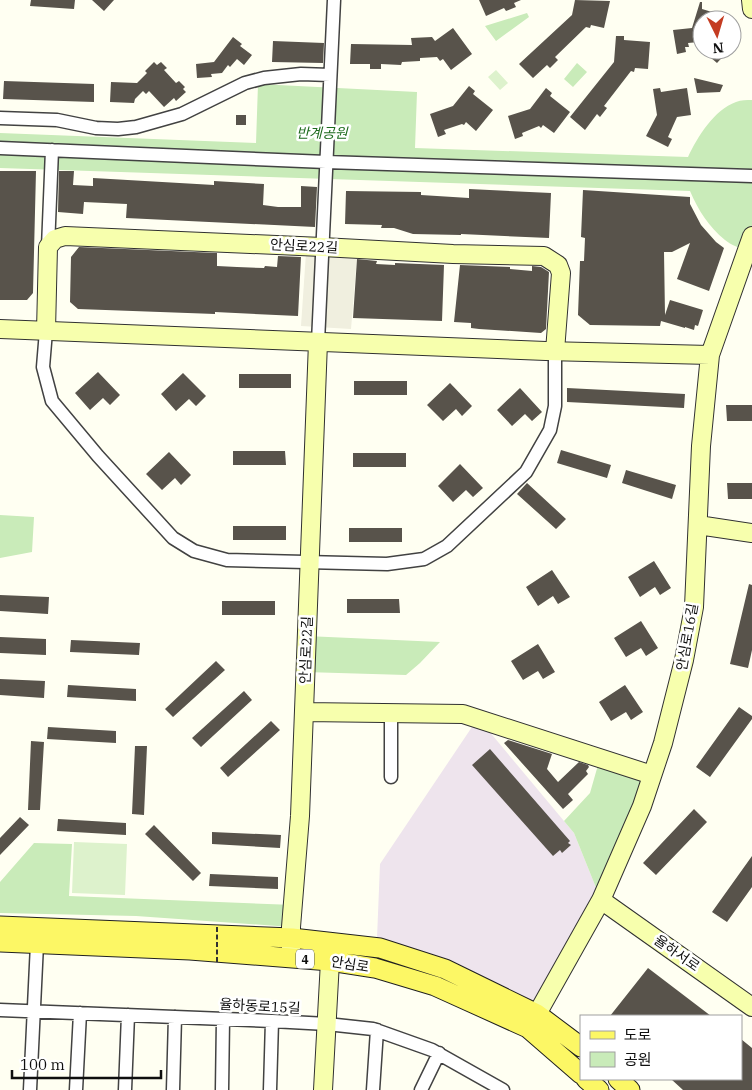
<svg xmlns="http://www.w3.org/2000/svg" width="752" height="1090" font-family="'IBM Plex Serif','Noto Sans KR',serif">
	<style>
		.industrial { fill: #eee4ed }
		.green { fill: #c9ebb9 }
		.pitch { fill: #ddf2cc }
		.plaza { fill: #f0efdf }
		.building { fill: #58534b }
		.lines { fill: none; stroke-linecap: round; stroke-linejoin: round }
		.street-casing { stroke: #424242; stroke-width: 15 }
		.secondary-casing { stroke: #313131; stroke-width: 20 }
		.primary-casing { stroke: #202020; stroke-width: 21 }
		.street { stroke: #fff; stroke-width: 12 }
		.secondary { stroke: #f7ffad; stroke-width: 18 }
		.primary { stroke: #fcf765; stroke-width: 19 }
		.path-bridge { stroke: #313131; stroke-width: 2; stroke-dasharray: 5 2.5; stroke-linecap: butt }
		.labels { text-anchor: middle; dominant-baseline: central; stroke-width: 5; stroke-linejoin: round; paint-order: stroke }
		.shield { fill: #fff; stroke: #575757; stroke-width: 1 }
		.shield-label { font-size: 12px; font-weight: bold; fill: #0f0f0f }
		.park-label { font-size: 14px; font-style: italic; fill: #1d6a1d; stroke: #fff }
		.street-label { font-size: 14px; fill: #0f0f0f; stroke: #fff }
	</style>
	<rect width="100%" height="100%" fill="#fffff2"/>
	<path class="industrial" d="M478,718l96,115 27,67 -69,122 -156,-59 4,-99z"/>
	<path class="green" d="M527,13l2,4 -33,24 -11,-15z
		M577,63l10,9 -14,15 -9,-8z
		M258,84l159,8 -2,56 273,9c10,-21 26,-47 48,-55 5,-2 11,-2 16,-2v136l-5,15c-7,-3 -16,-6 -22,-11 -16,-13 -27,-30 -35,-49l-690,-23v-35l256,10z
		M0,515l34,2 -2,35 -32,6z
		M306,636l134,6 -20,21 -14,12 -101,-3z
		M600,758l52,17 -51,125 -27,-67 -10,-12 26,-28z
		M34,843l38,1 -3,52 225,9 -3,22 -155,-11 -136,-3v-31z"/>
	<path class="pitch" d="M496,70l12,13 -8,7 -12,-13z
		M74,842l53,2 -2,51 -53,-2z"/>
	<path class="plaza" d="M306,253l51,3 -6,73 -50,-3z"/>
	<path class="building" d="M31,0h44l-1,9 -44,-3z
		M92,0h22l-10,11z
		M479,0h42l-7,3 2,4 -10,4 -2,-3 -18,8z
		M575,0l35,1 -6,27 -13,-3 -1,3 -4,-1 -31,30 3,3 -8,8 -3,-3 -14,13 -14,-14 53,-49z
		M700,2h2v7l30,9v2h-30v13l-3,9 -11,1 1,4h-4l1,5 -9,2 -4,-24 19,-2z
		M453,28l19,26 -21,16 -8,-11 -3,2 -3,-4 -17,1v3l-18,1 -1,3 -20,-1v5h-11v-5h-20l1,-20 61,1 -1,-7 21,-1 3,4z
		M616,36h8v4l26,2 -2,27 -13,-1 -1,4 -3,-1 -27,35 3,2 -7,9 -3,-3 -12,16 -15,-13 44,-55z
		M233,37l9,7 -2,2 12,9 -8,10 -7,-6 -7,8 -2,-2 -6,8 -11,1 1,3 -15,1 -1,-14 18,-2z
		M273,41l51,2 -1,20 -51,-1z
		M717,50h12l-12,13 -7,-6z
		M154,62l3,3 4,-3 6,6 -3,2 12,13 3,-2 6,6 -2,2 3,3 -10,9 -2,-3 -10,9 -15,-16 -3,3 -3,-3 -8,8 -1,4 -24,-1 1,-20 26,1 10,-10 -2,-2z
		M694,78l29,7 -3,7 -23,1z
		M4,81l90,3v18l-91,-3z
		M469,86l6,5 -2,3 20,16 -17,21 -10,-9 -2,3 -2,-1 -18,6 2,4 -8,3 -8,-23 23,-8z
		M546,88l6,5 -2,3 20,16 -16,21 -11,-8 -2,3 -2,-2 -17,7 1,3 -8,3 -7,-23 22,-7z
		M660,88l1,4 26,-4 4,27 -14,2 -9,20 4,2 -4,8 -22,-11 11,-21 -4,-26z
		M236,115h10v10h-10z
		M0,171h36l-3,122 -6,7h-27z
		M59,171h15l-1,14 20,1v-8l121,7v-4l50,3 -1,21 15,2h23v-21l16,1 -2,40 -189,-9 1,-14 -43,-2 -1,12 -25,-2z
		M469,189l82,4 -2,45 -88,-4v1l-48,-1 -19,-6h-13l1,-3 -37,-1 1,-33 75,1v3l48,3z
		M583,190l107,7v7l11,21 15,17 8,6 -15,43 -32,-12 13,-36 -18,9h-8l1,63 5,-15 33,10 -5,16 -3,-1 -1,5 -9,-3v1l-24,-7 -1,5 -70,-1 -12,-10 2,-54h4l1,-23 -4,-1z
		M79,247l138,6v13l20,1 27,1 1,-2 12,1 1,-11 23,1 -3,59 -83,-4v2l-137,-5 -8,-7 1,-45z
		M357,259l20,2 -1,3 19,1v-2l49,2 -2,56 -89,-3z
		M460,265l50,2v2l22,2v-5l9,1 8,5 -3,57 -5,4 -62,-4 -8,-1v-5l-17,-1z
		M98,372l22,23 -10,10 -7,-7 -13,12 -15,-17z
		M183,373l23,23 -10,10 -7,-7 -13,12 -15,-17z
		M239,374h52v14h-52z
		M354,381h53v14h-53z
		M450,383l22,23 -10,10 -6,-7 -13,12 -16,-16z
		M520,388l22,24 -10,9 -7,-7 -13,12 -15,-16z
		M567,388l118,6 -1,14 -117,-6z
		M726,405h26v16h-25z
		M561,450l50,15 -4,13 -50,-15z
		M233,451h52l1,14h-53z
		M169,452l22,23 -10,10 -6,-7 -13,12 -16,-16z
		M353,453h53v14h-53z
		M460,464l23,24 -10,9 -7,-7 -13,12 -15,-16z
		M626,470l50,15 -4,14 -50,-16z
		M527,483l39,36 -10,10 -39,-35z
		M727,483h25v16h-24z
		M233,526h53v14h-53z
		M349,528h53v14h-53z
		M654,561l17,27 -11,7 -5,-8 -15,10 -12,-20z
		M552,570l18,27 -12,7 -5,-8 -15,10 -12,-19z
		M749,584l3,1v65l-4,18 -18,-4z
		M0,595l49,2 -1,17 -48,-3z
		M347,599h52l1,14h-53z
		M222,601h53v14h-53z
		M641,621l17,27 -12,8 -5,-8 -15,9 -12,-19z
		M0,637l46,2v16l-46,-2z
		M71,640l69,3 -1,12 -69,-3z
		M538,644l17,28 -12,7 -5,-8 -15,9 -12,-19z
		M216,661l9,9 -52,47 -8,-8z
		M0,679l45,2 -1,17 -44,-3z
		M68,685l68,4v12l-69,-4z
		M625,685l18,27 -12,8 -5,-8 -15,9 -12,-19z
		M244,691l8,9 -51,47 -9,-9z
		M739,707l13,9v3l-42,58 -14,-10z
		M271,721l9,9 -52,47 -8,-9z
		M48,727l68,4v12l-69,-4z
		M508,740l44,14 -5,15 11,13 21,-20 9,3 1,2 -3,4 2,3 -20,20 5,6 -10,9 -59,-66z
		M31,741l13,1 -4,68h-12z
		M135,746h12l-3,69 -12,-1z
		M490,749l80,92 -2,2 3,2 -9,8 -2,-3 -7,6 -81,-91z
		M694,809l13,13 -51,53 -13,-12z
		M20,817l9,8 -29,30v-17z
		M58,819l68,4v12l-69,-4z
		M154,825l47,48 -8,8 -48,-47z
		M212,832l69,3 -1,13 -68,-4z
		M752,856v31l-25,35 -15,-10z
		M210,874l68,3v12l-69,-3z
		M648,968l63,48h-101z
		M741,1039l11,9v42h-69l-12,-11h70z"/>
	<g class="lines">
		<g class="street-casing">
			<path id="street" d="M0,118l57,2 39,8 22,1 18,-2 46,-13 63,-31 19,-5 37,-4 29,1
				M0,148l326,14 426,14
				M48,247l4,-97
				M46,331l-3,36 9,34 46,55 75,82 21,13 33,9 160,4 37,-5 23,-13 79,-74 24,-42 5,-24v-55
				M318,342l16,-342
				M391,713v64
				M0,1010l272,11 55,3 46,5 59,21 71,40
				M30,1090l7,-146
				M76,1090l4,-77
				M125,1090l3,-75
				M173,1090l2,-73
				M222,1090l1,-71
				M270,1090l2,-69
				M373,1090l4,-60
				M421,1090l18,-37"/>
		</g>
		<g class="secondary-casing">
			<path id="secondary" d="M751,0l1,9
				M0,329l546,22 164,4
				M46,331l2,-84 7,-8 10,-3 257,11 131,7 91,2 14,9 3,8 -6,78
				M698,525l54,8
				M304,712l159,2 189,61
				M601,900l151,107
				M291,951v-24l9,-111 18,-474
				M537,1014l64,-114 41,-94 21,-63 21,-83 10,-53 7,-161 9,-91 42,-119
				M323,1090l7,-129"/>
		</g>
		<g class="primary-casing">
			<path id="primary" d="M0,926l292,12 88,10 65,21 92,45 44,33
				M0,942l190,8 140,11 45,7 60,18 93,42 53,46
				M586,1079l13,11
				M618,1079l12,11"/>
		</g>
		<use href="#street" class="street"/>
		<use href="#secondary" class="secondary"/>
		<use href="#primary" class="primary"/>
		<path class="path-bridge" d="M217,962v-37"/>
	</g>
	<g class="labels">
		<rect class="shield" x="296" y="949.5" width="18" height="19" rx="4"/>
		<g class="shield-label">
			<text x="305" y="959">4</text>
		</g>
		<g class="park-label">
			<text x="322" y="133">반계공원</text>
		</g>
		<g class="street-label">
			<text transform="translate(304 246) rotate(3)">안심로22길</text>
			<text transform="translate(687 637) rotate(-80)">안심로16길</text>
			<text transform="translate(306 650) rotate(-88)">안심로22길</text>
			<text transform="translate(677 953) rotate(35)">율하서로</text>
			<text transform="translate(350 964) rotate(9)">안심로</text>
			<text transform="translate(260 1006) rotate(3)">율하동로15길</text>
		</g>
	</g>
	<rect x="580" y="1015" width="162" height="65" fill="#ffffff" stroke="#9f9f9f"/>
	<rect x="590" y="1031" width="25" height="8" fill="#fcf765" stroke="#9f9f9f"/>
	<text x="624" y="1040" font-size="15" fill="#0f0f0f">도로</text>
	<rect x="590" y="1052" width="25" height="15" fill="#c9ebb9" stroke="#9f9f9f"/>
	<text x="624" y="1065" font-size="15" fill="#0f0f0f">공원</text>
	<g transform="translate(717 35) rotate(175)"><circle r="24" fill="#ffffff" stroke="#9f9f9f"/>
	<path d="M0-4L9 19L0 12L-9 19Z" fill="#c43c22"/>
	<text y="-8" font-size="14" font-weight="bold" text-anchor="middle" fill="#0f0f0f">N</text>
	</g>
	<path d="M12 1070v8h149v-8" fill="none" stroke="#0f0f0f" stroke-width="2.5"/>
	<text x="20" y="1070" font-size="15" fill="#0f0f0f" stroke="#ffffff" stroke-width="4" paint-order="stroke">100 m</text>
</svg>
